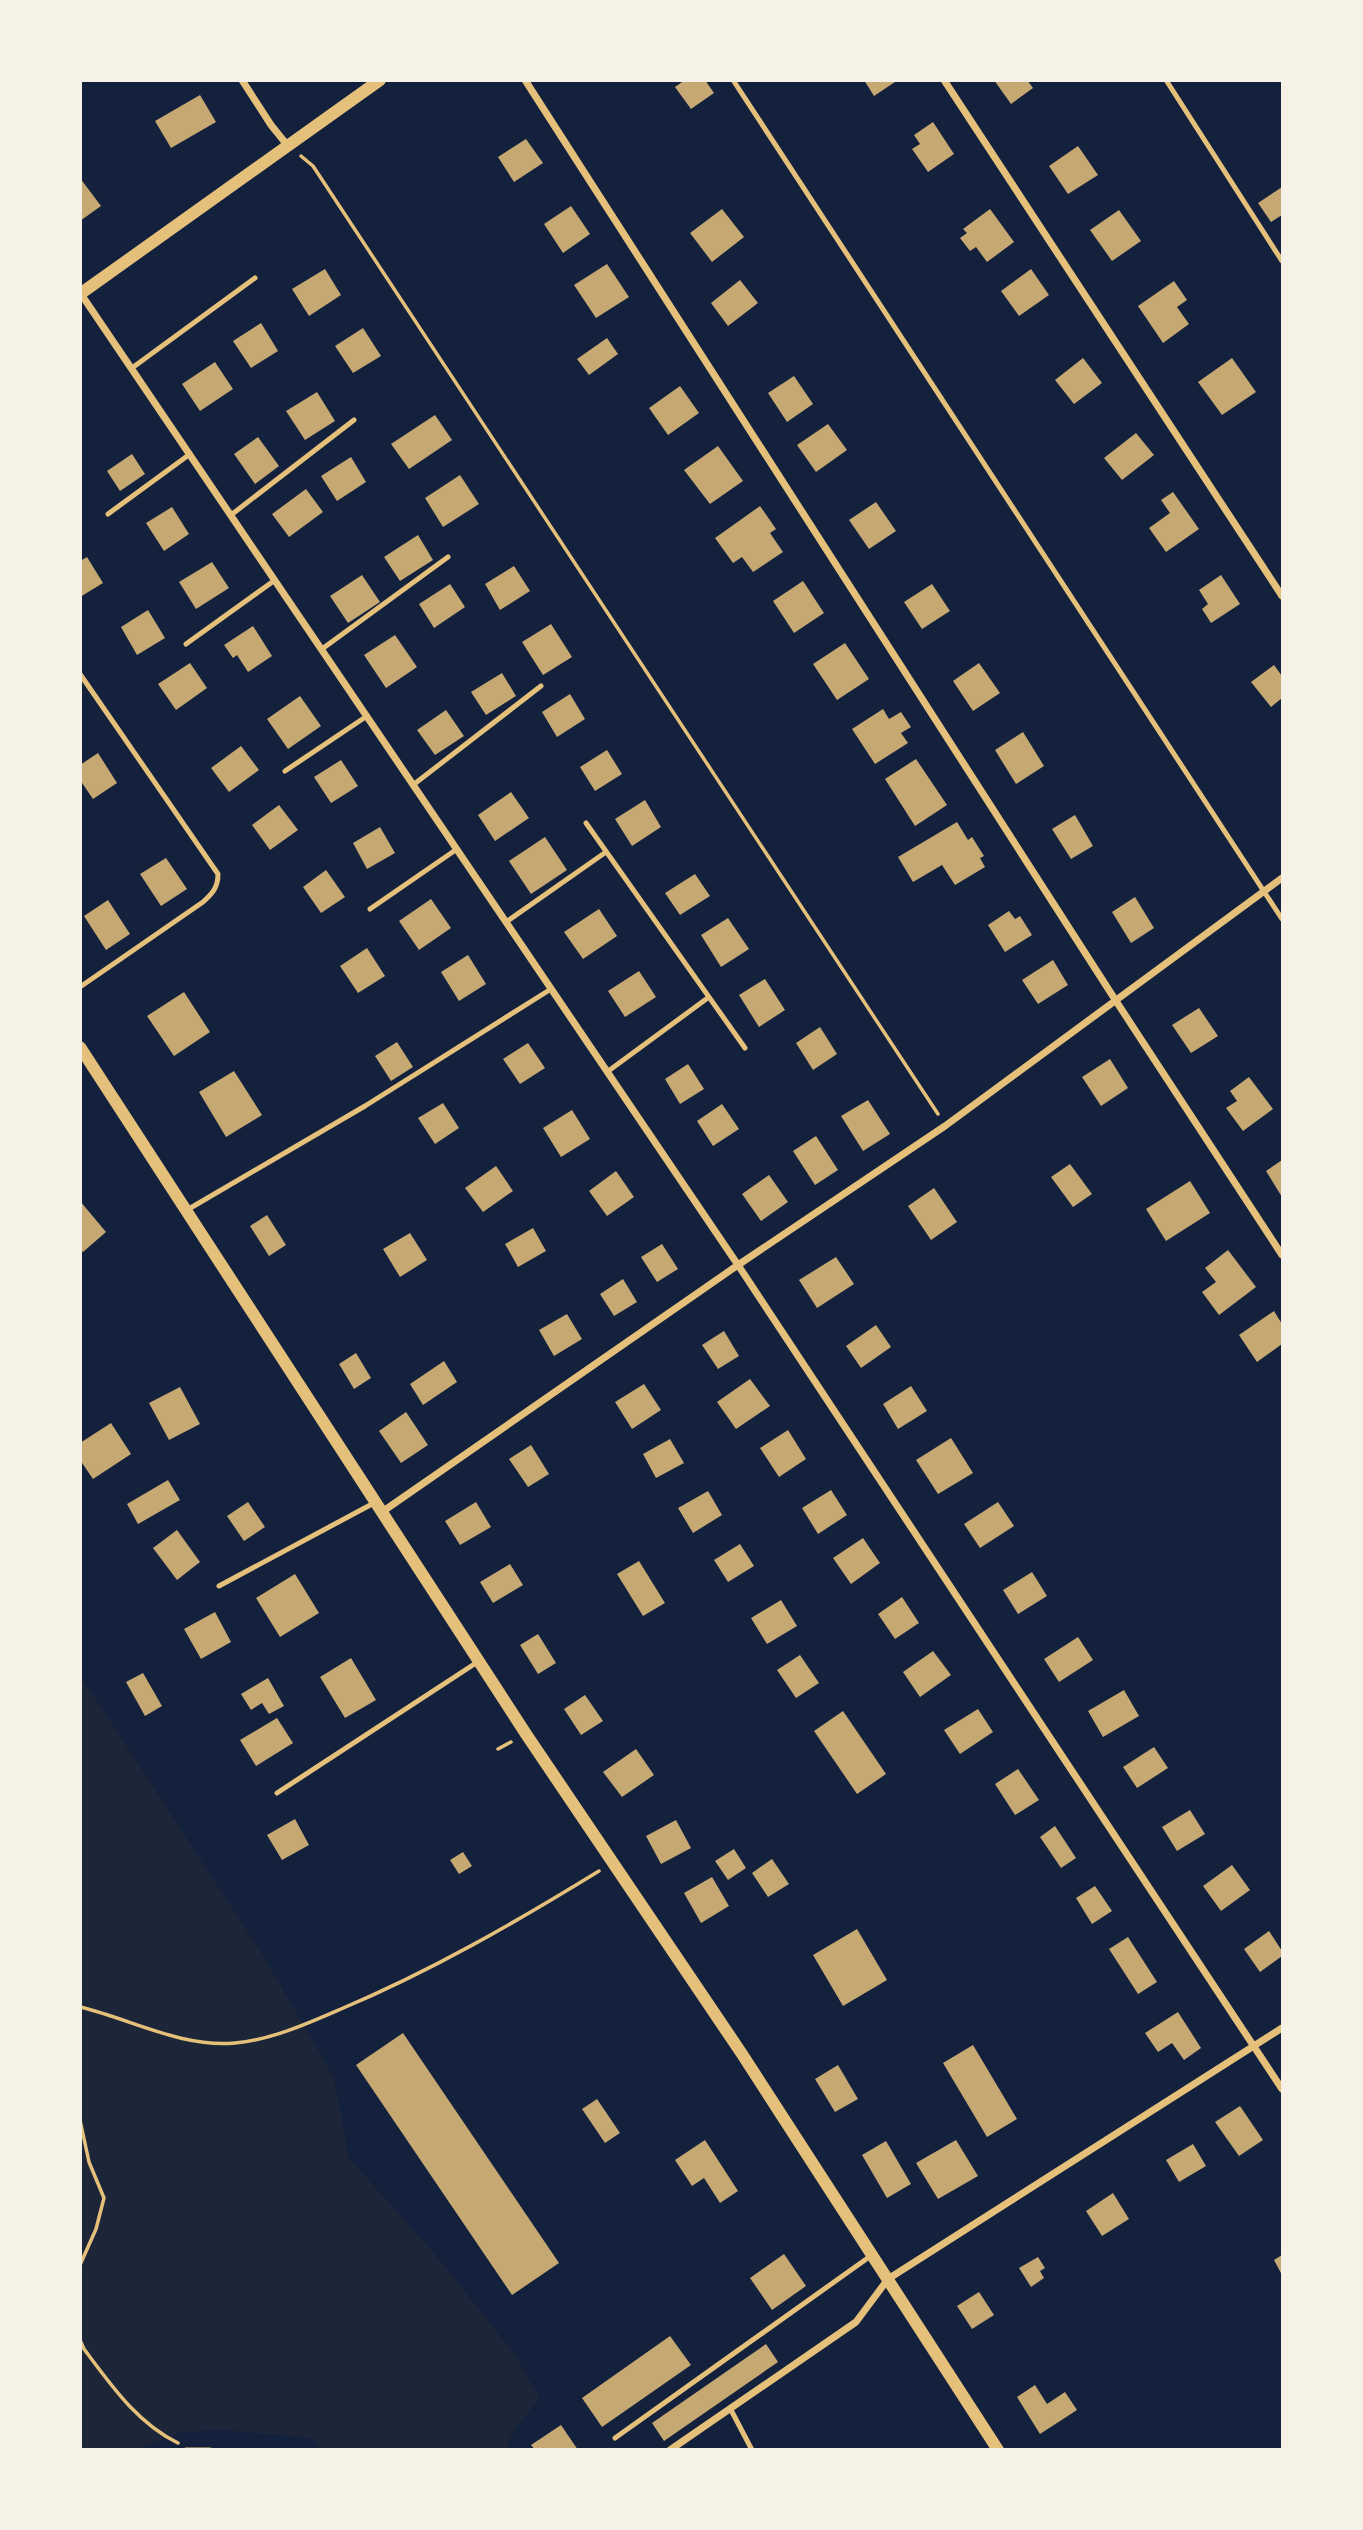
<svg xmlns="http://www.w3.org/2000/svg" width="1363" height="2530" font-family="Overpass,sans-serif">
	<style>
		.green { fill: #1d2539 }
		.building { fill: #c6a872 }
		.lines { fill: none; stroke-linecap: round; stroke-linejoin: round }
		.path { stroke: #e5c07b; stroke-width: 3.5 }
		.service { stroke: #e5c07b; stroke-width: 5 }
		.minor { stroke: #e5c07b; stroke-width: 7 }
		.tertiary { stroke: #e5c07b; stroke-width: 12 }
	</style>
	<rect width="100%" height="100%" fill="#14213d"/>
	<path class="green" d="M80,1675l184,282 70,121 15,80 85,95 82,103 24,43c-11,13 -32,33 -32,50h-188l-8,-11 -89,-8 -41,2 -46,17h-55z"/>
	<path class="building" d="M685,80h20l9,13 -23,16 -16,-22z
		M864,80h34l-24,16z
		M994,80h33l6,8 -22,16z
		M200,95l16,27 -45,26 -16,-27z
		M933,122l21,32 -26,18 -16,-23 8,-5 -6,-9z
		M526,139l17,24 -29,19 -16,-25z
		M1078,146l20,29 -30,19 -19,-28z
		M80,178l21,28 -21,15z
		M1282,187v28l-11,7 -13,-19z
		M571,206l19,28 -27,19 -19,-29z
		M722,209l22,28 -32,25 -22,-29z
		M990,209l24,33 -27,20 -11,-15 -6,4 -10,-13 7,-5 -4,-4z
		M1119,210l22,31 -29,20 -22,-31z
		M607,264l22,33 -33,21 -22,-33z
		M325,269l16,26 -32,21 -17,-27z
		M1031,269l18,26 -30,21 -18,-25z
		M740,280l18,23 -30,23 -17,-23z
		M1174,281l13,19 -10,7 12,17 -26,19 -25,-37z
		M261,323l17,28 -27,17 -18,-27z
		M363,328l18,28 -28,17 -18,-27z
		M607,338l11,16 -29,21 -12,-16z
		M1083,358l19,25 -28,21 -19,-24z
		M1232,358l24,34 -34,23 -24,-33z
		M215,362l18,27 -33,22 -18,-27z
		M794,376l19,28 -26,18 -19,-29z
		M680,386l19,27 -31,22 -19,-27z
		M317,392l18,29 -30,19 -19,-29z
		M435,415l17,25 -43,29 -18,-25z
		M828,424l19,26 -31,22 -19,-27z
		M1136,433l18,22 -32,25 -18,-22z
		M258,437l21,29 -24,18 -21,-30z
		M718,446l25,35 -33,23 -26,-34z
		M132,454l13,20 -25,17 -13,-20z
		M351,457l15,25 -29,19 -16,-25z
		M460,475l19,29 -36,23 -18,-29z
		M306,489l17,23 -34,25 -17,-23z
		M1173,492l26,37 -33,23 -17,-24 21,-15 -9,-13z
		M876,502l20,29 -27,18 -20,-29z
		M760,506l16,23 -6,4 13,19 -30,20 -11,-15 -9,6 -18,-25z
		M172,507l17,27 -25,17 -18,-28z
		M418,535l15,25 -33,21 -16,-24z
		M87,557l16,26 -23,14v-36z
		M212,562l17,26 -33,21 -17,-27z
		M514,566l16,25 -30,19 -15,-26z
		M362,575l18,27 -32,21 -18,-27z
		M1221,575l19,29 -29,19 -9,-14 6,-5 -9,-14z
		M803,581l21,32 -30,20 -21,-32z
		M450,584l15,23 -31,21 -15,-24z
		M932,584l18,27 -28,18 -18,-27z
		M148,610l17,28 -28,17 -16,-28z
		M551,624l21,33 -29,18 -21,-33z
		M253,626l19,30 -24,16 -11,-17 -4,3 -9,-13z
		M395,635l22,32 -31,21 -22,-33z
		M845,643l24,36 -32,21 -24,-36z
		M190,663l17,25 -31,22 -18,-26z
		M979,663l21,30 -27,18 -20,-30z
		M1274,665l8,11v22l-11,9 -20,-25z
		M502,673l14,23 -30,19 -15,-23z
		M570,694l15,25 -28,18 -15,-25z
		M300,696l21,30 -33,23 -21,-30z
		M883,709l6,10 12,-7 10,15 -10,6 7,10 -33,21 -23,-35z
		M446,710l18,26 -29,19 -18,-25z
		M1023,732l21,34 -28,18 -21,-34z
		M241,746l18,24 -30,22 -18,-24z
		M607,750l15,24 -27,17 -15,-24z
		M98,753l19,30 -24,16 -13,-19v-15z
		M916,759l31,46 -32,21 -30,-47z
		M341,760l17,26 -27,17 -17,-26z
		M511,792l18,26 -34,23 -17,-26z
		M645,800l16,27 -29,19 -17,-27z
		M279,805l19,25 -28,20 -18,-25z
		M1075,815l18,31 -22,13 -19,-30z
		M957,822l11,18 4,-3 12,19 -4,2 5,9 -30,18 -13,-20 -29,17 -15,-25z
		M380,827l15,26 -28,16 -14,-26z
		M545,837l22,33 -36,24 -22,-33z
		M166,858l21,31 -26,17 -21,-32z
		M326,870l19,27 -24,16 -18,-26z
		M695,874l15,22 -30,19 -15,-22z
		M1135,897l19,31 -23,15 -19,-31z
		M431,899l20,29 -32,22 -20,-29z
		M108,900l22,34 -24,16 -22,-34z
		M599,909l18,27 -34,23 -19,-27z
		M1009,911l6,8 5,-3 12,19 -27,17 -17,-27z
		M728,918l21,31 -28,18 -20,-32z
		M367,948l18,28 -27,17 -18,-27z
		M468,955l18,29 -27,17 -18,-29z
		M1053,960l15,25 -30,19 -16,-24z
		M639,971l17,26 -31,20 -17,-26z
		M765,979l20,31 -26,17 -20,-32z
		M184,992l26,40 -36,24 -27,-40z
		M1199,1008l19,28 -27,17 -19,-28z
		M820,1027l17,27 -24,16 -17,-27z
		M397,1042l16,25 -22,14 -16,-25z
		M528,1043l17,25 -25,16 -17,-25z
		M1110,1059l18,29 -27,18 -19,-29z
		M688,1064l16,25 -24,15 -15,-25z
		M234,1071l28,44 -36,22 -27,-45z
		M1249,1077l24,32 -30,22 -17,-23 11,-7 -7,-10z
		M868,1100l22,34 -27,17 -22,-35z
		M443,1103l16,25 -24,16 -17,-26z
		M722,1104l17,25 -26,17 -16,-25z
		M572,1110l18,29 -29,18 -18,-29z
		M816,1136l22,34 -23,15 -22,-34z
		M1282,1160v37l-16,-26z
		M1070,1164l22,30 -19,13 -22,-30z
		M496,1166l17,25 -30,21 -18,-24z
		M616,1171l18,26 -27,19 -18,-25z
		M769,1175l19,27 -27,19 -19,-27z
		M1190,1181l20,32 -44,28 -20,-32z
		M934,1188l23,34 -26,18 -23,-34z
		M80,1201l26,31 -23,20 -3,-3z
		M267,1215l19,30 -17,11 -19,-30z
		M533,1228l13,23 -28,16 -13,-23z
		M410,1233l17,27 -27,17 -17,-28z
		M662,1244l16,25 -21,13 -16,-25z
		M1228,1250l28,37 -37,28 -17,-23 14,-10 -11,-14z
		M836,1257l18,27 -37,24 -18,-28z
		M623,1279l14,23 -23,14 -14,-22z
		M1274,1311l8,13v20l-25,18 -18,-27z
		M567,1314l15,25 -28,17 -15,-26z
		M876,1325l15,22 -30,21 -15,-22z
		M724,1331l15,25 -21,13 -16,-24z
		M356,1353l15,25 -17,11 -15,-25z
		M444,1361l13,21 -34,23 -13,-21z
		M750,1379l20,27 -34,23 -19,-27z
		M644,1384l17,26 -29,19 -17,-27z
		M911,1386l16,25 -29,18 -15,-25z
		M180,1387l20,37 -31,16 -20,-37z
		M406,1412l22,33 -27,18 -22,-32z
		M111,1423l20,31 -38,25 -13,-19v-17z
		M788,1430l18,29 -27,18 -19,-29z
		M951,1438l22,35 -35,21 -22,-34z
		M670,1439l14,24 -28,15 -13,-24z
		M531,1445l18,29 -21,13 -19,-28z
		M168,1480l12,20 -42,24 -11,-20z
		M831,1490l16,25 -29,19 -16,-26z
		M708,1491l14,24 -29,18 -15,-25z
		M248,1502l17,25 -21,14 -17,-25z
		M476,1502l15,25 -31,18 -15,-24z
		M998,1502l16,24 -34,22 -16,-24z
		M177,1530l23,32 -23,18 -24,-32z
		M863,1538l17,25 -29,21 -18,-26z
		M740,1544l14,22 -26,16 -14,-22z
		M639,1561l26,42 -22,13 -26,-42z
		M510,1564l13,21 -30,18 -13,-21z
		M1032,1572l15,24 -29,18 -15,-24z
		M295,1574l24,39 -39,24 -24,-39z
		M902,1597l17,26 -24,16 -17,-25z
		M781,1600l16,26 -30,18 -16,-26z
		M215,1612l16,30 -30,17 -17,-30z
		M538,1634l18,29 -18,11 -18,-29z
		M1078,1637l15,23 -34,22 -15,-23z
		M933,1651l18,24 -31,22 -17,-25z
		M800,1655l19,28 -23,15 -19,-28z
		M351,1658l25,42 -31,18 -25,-41z
		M143,1673l19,33 -17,10 -19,-34z
		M268,1678l16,28 -15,8 -7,-11 -11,7 -10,-16z
		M1124,1690l15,26 -36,21 -15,-26z
		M585,1695l18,26 -22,14 -17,-26z
		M978,1709l15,23 -33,22 -16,-24z
		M843,1711l43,63 -29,20 -43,-63z
		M277,1718l16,25 -37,23 -16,-26z
		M1154,1747l14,21 -31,20 -14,-21z
		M636,1749l18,26 -32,22 -19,-25z
		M1018,1769l21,31 -24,15 -20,-31z
		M1190,1810l15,24 -28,17 -15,-24z
		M295,1819l14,26 -27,15 -15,-25z
		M676,1820l15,28 -30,16 -15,-28z
		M1055,1826l21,32 -15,10 -21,-31z
		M734,1849l12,19 -18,12 -13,-19z
		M463,1852l9,14 -13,8 -9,-14z
		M772,1859l17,25 -21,13 -16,-24z
		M1232,1865l18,25 -29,21 -18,-25z
		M712,1877l17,29 -28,17 -17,-30z
		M1095,1886l17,25 -20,13 -16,-26z
		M857,1929l30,51 -44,26 -30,-51z
		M1269,1931l13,20v5l-22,16 -16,-23z
		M1128,1937l29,45 -19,12 -29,-45z
		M1178,2012l23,36 -17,12 -12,-17 -14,9 -13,-19z
		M403,2033l156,230 -47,32 -156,-230z
		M973,2045l44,74 -30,18 -44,-74z
		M838,2065l20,34 -23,13 -20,-33z
		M597,2099l23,34 -15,10 -23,-34z
		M1240,2106l23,34 -24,16 -24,-34z
		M705,2140l33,51 -18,12 -16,-25 -12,8 -17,-26z
		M956,2140l22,36 -40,23 -22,-36z
		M886,2141l25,43 -24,14 -25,-43z
		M1193,2144l13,22 -27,16 -13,-22z
		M1113,2193l16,26 -27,17 -16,-25z
		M784,2254l22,32 -34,24 -22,-32z
		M1282,2255v20l-8,-15z
		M1038,2257l7,11 -5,3 4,7 -13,9 -12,-19z
		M979,2292l15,23 -22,14 -15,-23z
		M670,2336l21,29 -89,62 -20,-29z
		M766,2344l12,18 -114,79 -12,-18z
		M1035,2385l12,19 18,-12 12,18 -37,24 -23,-37z
		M561,2425l17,25h-43l-4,-5z"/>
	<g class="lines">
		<path class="path" d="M301,156l12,10 625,948
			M498,1749l13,-7
			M80,2007c51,12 102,41 155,36 36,-3 74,-20 106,-34 90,-38 175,-87 258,-138
			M80,2120l9,42 15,36 -8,31 -16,36
			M80,2340l4,9c27,36 53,74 94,94"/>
		<path class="service" d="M733,80l549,839
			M1166,80l116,181
			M132,368l123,-90
			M108,514l82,-60
			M231,515l123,-95
			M186,644l89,-64
			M322,649l126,-92
			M80,674l138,200c0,13 -5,19 -15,28l-123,85
			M285,771l82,-55
			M413,785l128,-99
			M586,823l159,225
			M370,909l87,-60
			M506,922l100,-70
			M607,1072l102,-75
			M187,1210l178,-104 186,-117
			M219,1586l155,-83
			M277,1793l202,-132
			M730,2408l22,42
			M615,2438l257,-183
			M186,2450h24"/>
		<path class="minor" d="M242,80l29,45 17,21
			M525,80l591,921 166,254
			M944,80l338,516
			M81,294l657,971 544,824
			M382,1512l356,-247 207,-139 337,-248
			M670,2450l186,-128 32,-43 394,-251"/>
		<path class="tertiary" d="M80,294l300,-214
			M80,1047l446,687 216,320 256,396"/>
	</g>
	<rect width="1363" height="2530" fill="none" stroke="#f6f1e7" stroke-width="164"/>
</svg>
